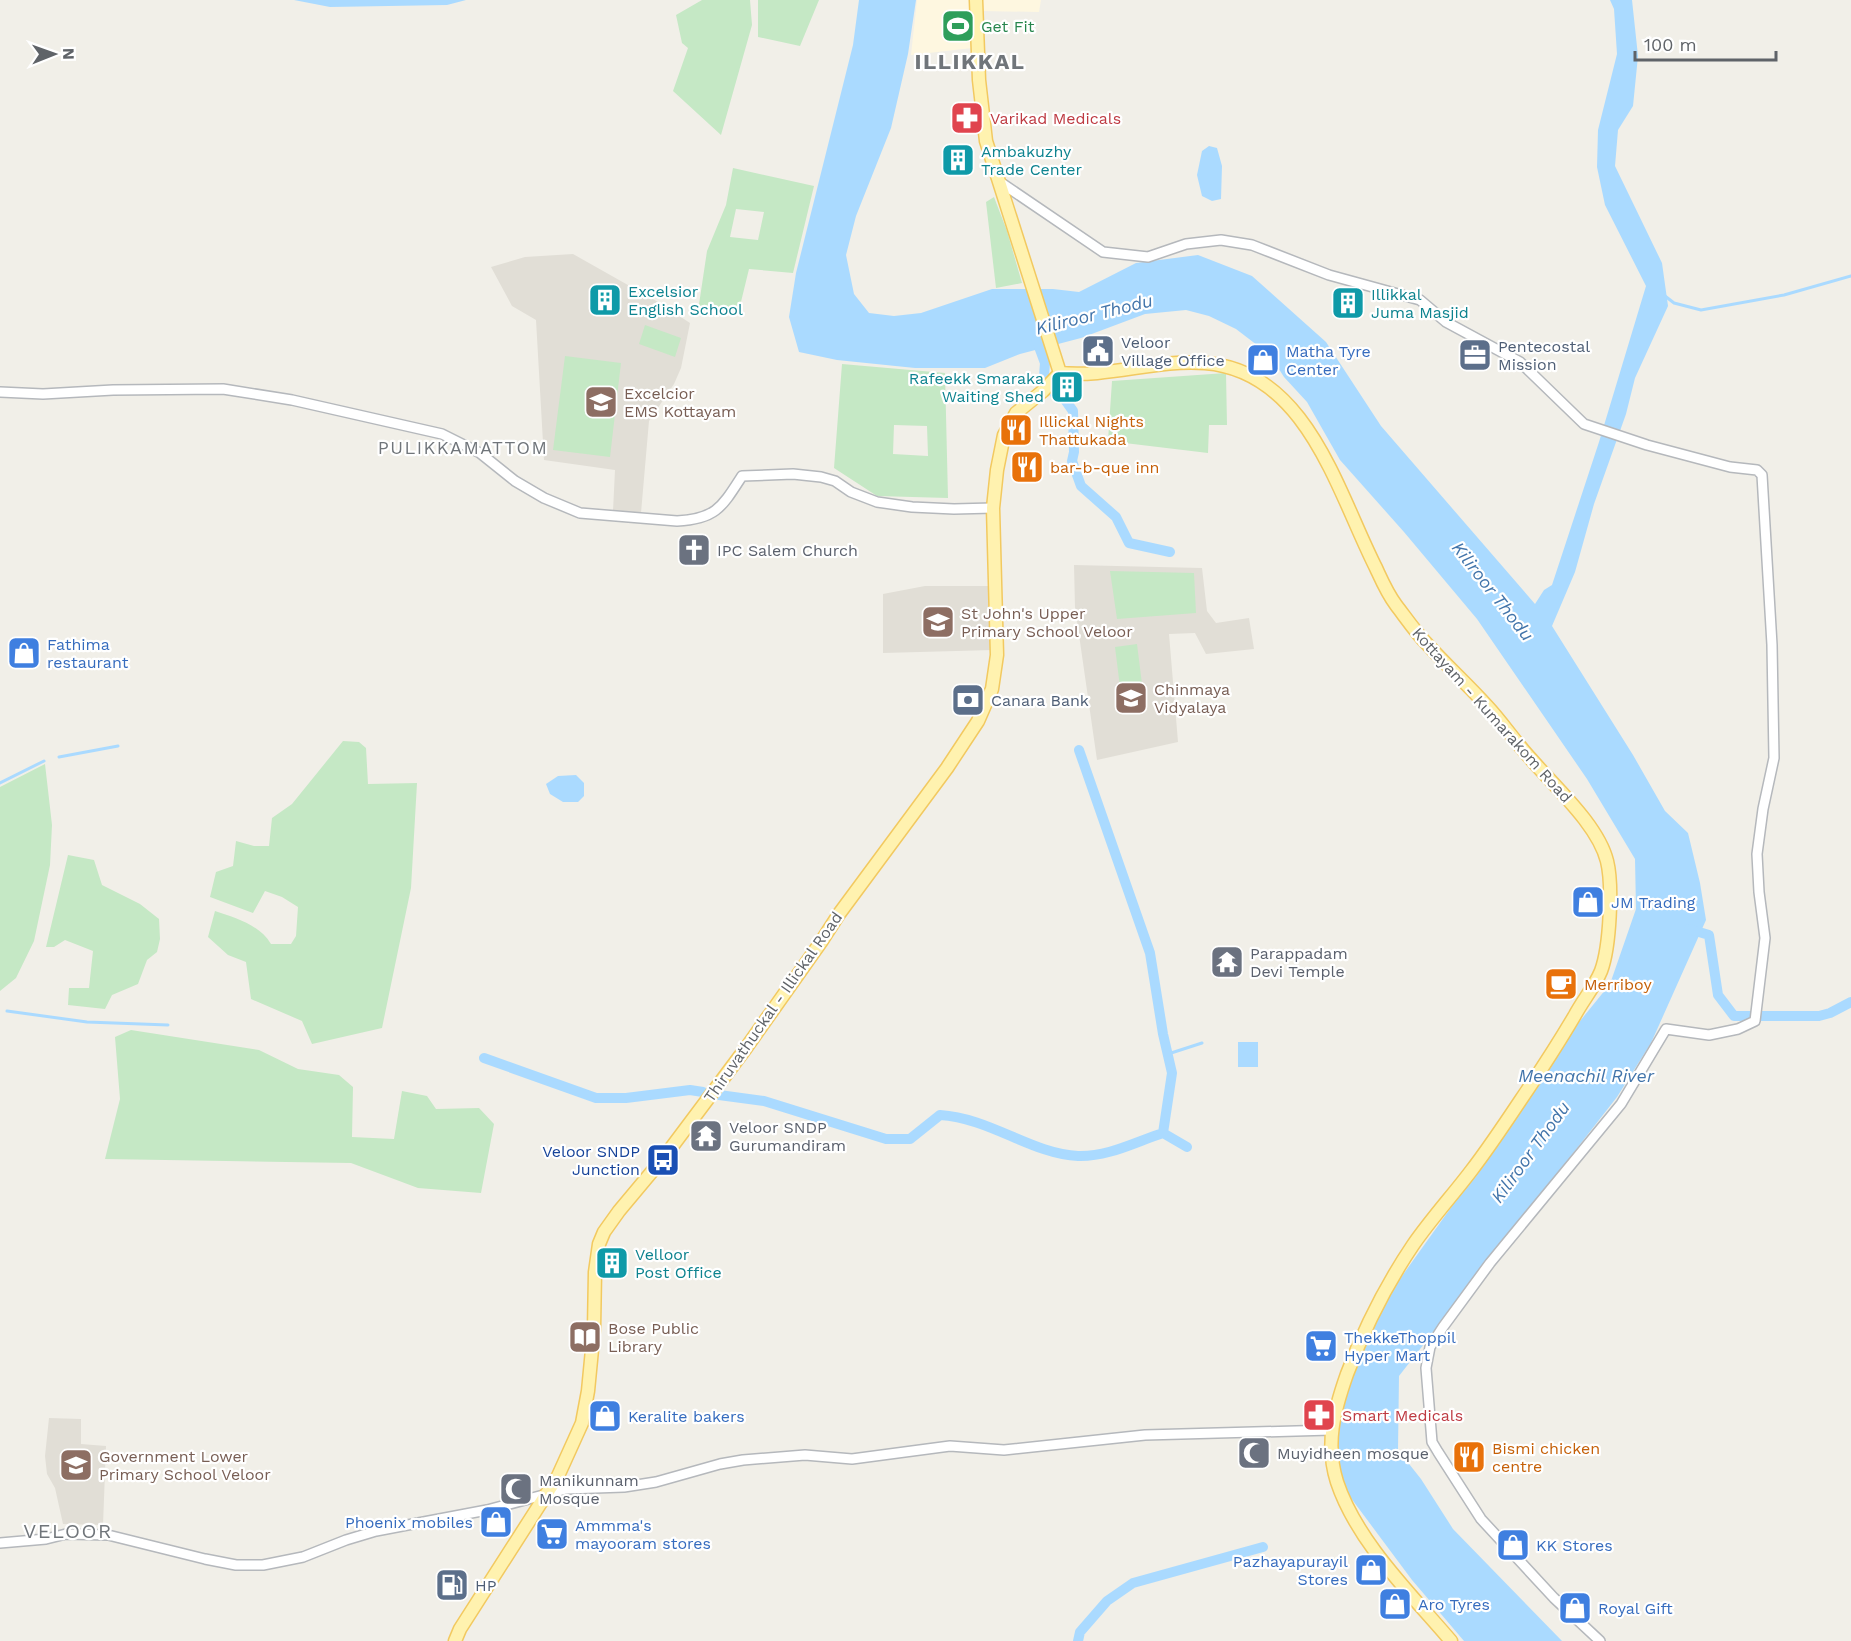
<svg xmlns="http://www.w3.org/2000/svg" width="1851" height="1641" font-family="'Work Sans',sans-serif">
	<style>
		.commercial { fill: #fef7e0 }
		.education { fill: #e1ded6 }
		.green { fill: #c5e8c5; fill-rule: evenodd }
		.water { fill: #aadaff }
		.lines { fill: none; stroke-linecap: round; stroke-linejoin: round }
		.stream { stroke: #aadaff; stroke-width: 3 }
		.canal { stroke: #aadaff; stroke-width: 10 }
		.minor-casing { stroke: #b5b8bc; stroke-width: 12 }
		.major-casing { stroke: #f2c960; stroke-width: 15 }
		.minor { stroke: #fff; stroke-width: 9 }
		.major { stroke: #fff2af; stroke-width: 12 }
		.labels { text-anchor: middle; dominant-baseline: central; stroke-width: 4.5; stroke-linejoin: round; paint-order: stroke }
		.leisure-label { font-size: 16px; fill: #27864d; stroke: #fff; text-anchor: start }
		.health-label { font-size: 16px; fill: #be3a42; stroke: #fff; text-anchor: start }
		.culture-label { font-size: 16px; fill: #0d838f; stroke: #fff; text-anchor: start }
		.service-label { font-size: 16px; fill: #4e5e75; stroke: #fff; text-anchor: start }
		.shop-label { font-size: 16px; fill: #366cbe; stroke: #fff; text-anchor: start }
		.education-label { font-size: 16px; fill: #785e54; stroke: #fff; text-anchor: start }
		.food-label { font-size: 16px; fill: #c56008; stroke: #fff; text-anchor: start }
		.worship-label { font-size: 16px; fill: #5b616d; stroke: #fff; text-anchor: start }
		.street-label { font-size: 16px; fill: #5f6368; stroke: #fff }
		.transit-label { font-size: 16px; fill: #164399; stroke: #fff; text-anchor: end }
		.water-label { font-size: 18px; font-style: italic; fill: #4174aa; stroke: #fff }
		.neighbourhood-label { font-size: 18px; letter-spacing: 1.5px; fill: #70757a; stroke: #fff }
		.quarter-label { font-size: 20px; letter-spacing: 1.5px; fill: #70757a; stroke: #fff }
		.district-label { font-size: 22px; font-weight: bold; letter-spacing: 1.5px; fill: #70757a; stroke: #fff }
	</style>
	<rect width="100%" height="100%" fill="#f1efe8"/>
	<path class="commercial" d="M917,0h124l-2,12 -57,-1 -1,36 -70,8z"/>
	<path class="education" d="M573,254l85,48 32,21 -9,45 -7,16 -25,37 -8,92 -28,-2 2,-41 -71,-10 -8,-140 -24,-14 -21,-39 34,-10z
		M1074,565l128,3 5,43 9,12 33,-5 5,31 -48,5 -11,-21 -26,1 9,108 -81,18 -22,-153z
		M925,586h67l1,64 -110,3v-59z
		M49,1418l32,1v25l25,2 -3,79 -40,-1 -8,-36 -8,-14 -2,-18z"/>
	<path class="green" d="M702,0h48l2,25 -31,110 -48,-44 15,-43 -6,-5 -6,-28z
		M758,0h61l-19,46 -42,-9z
		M733,168l81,18 -21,87 -44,-4 -10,41 -41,1 9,-60 19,-46zM736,209l28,3 -6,28 -28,-3z
		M994,197l13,34 15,52 -26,5 -10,-86z
		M645,325l36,13 -6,19 -36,-13z
		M565,356l56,7 -11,94 -57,-7z
		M842,364l103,9 3,125 -71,-2 -43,-28zM894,425l33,1 1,30 -35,-2z
		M1226,373l1,52h-18l-1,28 -100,-12 4,-60z
		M1110,571l84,2 2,40 -79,6z
		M1137,644l5,40 -22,3 -5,-40z
		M343,741l16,1 7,6 2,36 49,-1 -6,105 -29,140 -70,16 -10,-23 -51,-22 -5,-37 -18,-7 -20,-18 7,-26c20,7 44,13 56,33h20l5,-8 2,-29 -16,-10 -17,-6 -12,22 -43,-16 6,-25 17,-6 3,-25 18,5h15l3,-28 20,-14z
		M45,764l7,61 -2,40 -16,76 -18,37 -16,13v-204z
		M68,855l26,5 8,25 38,19 19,15 1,20 -3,13 -10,8 -9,24 -26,11 -7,14 -37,-4 1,-17h20l4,-37 -28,-11 -11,7h-8z
		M131,1030l128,20 39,19 41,6 14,12 -1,50 42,2 8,-48 25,5 9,13 43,-1 15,16 -13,69 -63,-5 -67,-25 -246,-4 15,-60 -5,-62z"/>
	<path class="water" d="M294,0h172l-19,5 -117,2z
		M859,0h57l-8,54 -17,74 -35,88 -10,39 8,39 15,19 25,3 27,-3 71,-24h61l26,3 57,-29 62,-8 54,21 74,66 55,84 154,178 9,-14 8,-5 47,-143 47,-156 -41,-81 -8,-38 1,-37 19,-76 -3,-45 -4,-9h22l6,56 -5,50 -15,24 -3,36 47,97 6,43 -33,72 -9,36 -32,90 -19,68 -23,54 81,129 32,56 23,22 12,50 6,37 -55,123 -34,54 -218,279 -1,74 23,29 32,50 109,112h-98l-52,-61 -70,-94 -10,-44 8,-35 24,-63 28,-54 88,-123 83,-125 47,-58 26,-75 -1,-50 -48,-80 -110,-160 -73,-87 -64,-72 -33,-58 -23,-25 -14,-22 -34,-26 -27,-13 -23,-6 -41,4 -64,24 -61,16 -35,14h-70l-78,-8 -38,-8 -10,-35 7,-44 57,-228z
		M1209,146l8,2 5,18 -1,33 -9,2 -10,-5 -5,-21 5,-24z
		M576,775l8,8v13l-6,6h-15l-13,-8 -4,-10 12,-8z
		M1238,1042h20v25h-20z"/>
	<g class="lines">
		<path class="stream" d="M1665,296l9,7 27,7 83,-15 67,-19
			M59,757l59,-11
			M0,783l44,-22
			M7,1011l80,11 81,3
			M1168,1054l34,-11"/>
		<path class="canal" d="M1035,336l10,27 -1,13
			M1054,393l7,1 12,17 1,41 -2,9 9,25 35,31 13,26 41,9
			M1079,750l71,203 13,81 9,39 -9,60
			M1689,929l20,6 9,60 16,21h85l11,-3 21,-11
			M484,1058l112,40h30l64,-8 13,2
			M719,1095l45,6 122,38h24l30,-24c50,3 92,39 138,41 30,1 57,-14 85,-23l24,14
			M1078,1641l2,-9 27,-31 26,-18 130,-36"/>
		<g class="minor-casing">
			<path id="minor" d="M1000,182l103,70 45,5 38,-13 35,-4 31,5 77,30 91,25 26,22 74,40 64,62 63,21 83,22 27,3 5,5 10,170 2,113 -11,51 -6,45 2,38 6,46 -10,83 -17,8 -29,6 -43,-6 -45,75 -131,159 -47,64 -13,20 -4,21 6,74 6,10 43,67 73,79 46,43
				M0,392l43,2 70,-4 110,-1 69,11 150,34 38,19 35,28 29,17 36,15 97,8c39,-2 45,-14 65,-45l51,-2 28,3 14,4 16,11 26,10 35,5 42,2 39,-1
				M0,1543l46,-4 20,-5 42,1 97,24 31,6h27l40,-8 43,-17 30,-9 111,-21 79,-21 58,-2 32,-5 64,-18 23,-4 62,-5 47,4 98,-13 54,4 141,-15 186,-5"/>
		</g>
		<g class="major-casing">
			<path id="major" d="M976,0l3,80 7,61 74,232
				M1060,373c49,5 96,-14 145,-10 102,8 132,128 171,205 6,13 11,25 20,37 10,13 20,28 32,40 19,21 40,40 59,61 16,17 28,36 44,53 24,28 67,66 76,102 6,24 3,86 -6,110 -6,15 -18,29 -26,44 -17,29 -36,58 -55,86 -16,24 -32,48 -49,70 -19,25 -40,48 -58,74 -27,40 -49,84 -66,129 -13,37 -22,70 -10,108 20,60 74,112 114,159
				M455,1641l5,-12 98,-153 24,-53 6,-32 6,-62 1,-57 4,-28 5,-12 15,-21 46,-55 81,-108 75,-106 18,-28 108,-146 31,-47 14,-32 5,-34 -4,-147 4,-38 7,-35 12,-22 27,-22 17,-18"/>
		</g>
		<use href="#minor" class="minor"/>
		<use href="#major" class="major"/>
	</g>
	<defs>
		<g id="stadium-square" transform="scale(1.725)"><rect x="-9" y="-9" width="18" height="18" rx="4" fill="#2e9e5b" stroke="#fff"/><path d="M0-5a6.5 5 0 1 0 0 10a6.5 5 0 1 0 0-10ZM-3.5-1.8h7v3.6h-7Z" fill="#fff"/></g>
		<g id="pharmacy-square" transform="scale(1.725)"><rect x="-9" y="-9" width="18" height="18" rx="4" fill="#e0444e" stroke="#fff"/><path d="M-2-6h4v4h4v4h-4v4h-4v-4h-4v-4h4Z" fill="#fff"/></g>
		<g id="building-square" transform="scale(1.725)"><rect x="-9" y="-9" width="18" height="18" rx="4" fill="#0f9aa8" stroke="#fff"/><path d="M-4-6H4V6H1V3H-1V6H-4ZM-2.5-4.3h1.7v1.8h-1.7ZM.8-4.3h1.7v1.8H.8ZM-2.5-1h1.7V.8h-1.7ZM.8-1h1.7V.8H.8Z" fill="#fff"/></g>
		<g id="civic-square" transform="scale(1.725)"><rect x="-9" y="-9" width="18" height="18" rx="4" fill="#5c6f8a" stroke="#fff"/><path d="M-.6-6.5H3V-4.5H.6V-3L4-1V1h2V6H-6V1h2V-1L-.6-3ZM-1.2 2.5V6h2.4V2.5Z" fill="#fff"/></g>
		<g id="office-square" transform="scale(1.725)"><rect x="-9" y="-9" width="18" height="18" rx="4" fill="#5c6f8a" stroke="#fff"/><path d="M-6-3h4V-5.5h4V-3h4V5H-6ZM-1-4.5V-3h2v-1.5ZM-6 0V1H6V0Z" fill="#fff"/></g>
		<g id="shop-square" transform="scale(1.725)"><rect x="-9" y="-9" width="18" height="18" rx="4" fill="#3f7fe0" stroke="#fff"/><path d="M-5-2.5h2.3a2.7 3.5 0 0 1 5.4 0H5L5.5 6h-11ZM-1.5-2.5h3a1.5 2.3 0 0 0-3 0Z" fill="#fff"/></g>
		<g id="school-square" transform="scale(1.725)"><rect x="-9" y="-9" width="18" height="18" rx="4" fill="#8d6e63" stroke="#fff"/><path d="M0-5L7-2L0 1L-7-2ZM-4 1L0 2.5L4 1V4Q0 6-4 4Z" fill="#fff"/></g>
		<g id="restaurant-square" transform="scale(1.725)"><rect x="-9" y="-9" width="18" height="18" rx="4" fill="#e8710a" stroke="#fff"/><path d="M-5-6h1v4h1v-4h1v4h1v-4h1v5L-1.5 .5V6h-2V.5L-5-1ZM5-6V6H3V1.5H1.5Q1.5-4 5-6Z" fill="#fff"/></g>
		<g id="church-square" transform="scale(1.725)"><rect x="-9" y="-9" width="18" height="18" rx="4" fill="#6b7280" stroke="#fff"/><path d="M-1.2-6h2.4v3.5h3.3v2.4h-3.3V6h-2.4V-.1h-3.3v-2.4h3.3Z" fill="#fff"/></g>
		<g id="bank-square" transform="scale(1.725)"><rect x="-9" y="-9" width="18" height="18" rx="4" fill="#5c6f8a" stroke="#fff"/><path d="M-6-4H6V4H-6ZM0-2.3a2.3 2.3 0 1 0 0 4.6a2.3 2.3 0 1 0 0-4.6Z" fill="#fff"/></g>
		<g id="temple-square" transform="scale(1.725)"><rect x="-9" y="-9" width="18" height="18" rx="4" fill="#6b7280" stroke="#fff"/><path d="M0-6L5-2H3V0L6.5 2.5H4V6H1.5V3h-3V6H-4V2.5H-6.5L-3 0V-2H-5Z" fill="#fff"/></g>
		<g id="cafe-square" transform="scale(1.725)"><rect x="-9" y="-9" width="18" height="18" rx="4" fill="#e8710a" stroke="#fff"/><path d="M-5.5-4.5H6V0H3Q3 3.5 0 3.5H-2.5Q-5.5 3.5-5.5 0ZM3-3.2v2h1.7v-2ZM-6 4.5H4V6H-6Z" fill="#fff"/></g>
		<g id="bus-square" transform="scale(1.725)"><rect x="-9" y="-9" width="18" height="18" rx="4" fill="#1a4fb4" stroke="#fff"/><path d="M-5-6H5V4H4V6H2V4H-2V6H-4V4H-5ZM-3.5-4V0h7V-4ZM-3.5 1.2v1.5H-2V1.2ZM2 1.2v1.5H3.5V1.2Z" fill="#fff"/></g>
		<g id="library-square" transform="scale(1.725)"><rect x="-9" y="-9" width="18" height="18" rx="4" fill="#8d6e63" stroke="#fff"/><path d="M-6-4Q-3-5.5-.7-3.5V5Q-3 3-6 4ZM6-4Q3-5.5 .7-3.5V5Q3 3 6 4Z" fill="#fff"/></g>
		<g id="supermarket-square" transform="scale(1.725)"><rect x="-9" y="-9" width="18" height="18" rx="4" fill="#3f7fe0" stroke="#fff"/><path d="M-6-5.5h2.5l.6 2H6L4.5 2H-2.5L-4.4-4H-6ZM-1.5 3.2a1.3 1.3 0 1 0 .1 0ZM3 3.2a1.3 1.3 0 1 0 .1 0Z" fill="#fff"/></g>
		<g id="mosque-square" transform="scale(1.725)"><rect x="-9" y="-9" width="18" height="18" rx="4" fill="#6b7280" stroke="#fff"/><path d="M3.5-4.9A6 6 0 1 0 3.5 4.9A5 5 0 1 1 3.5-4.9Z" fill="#fff"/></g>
		<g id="fuel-square" transform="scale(1.725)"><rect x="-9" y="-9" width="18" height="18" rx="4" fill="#5c6f8a" stroke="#fff"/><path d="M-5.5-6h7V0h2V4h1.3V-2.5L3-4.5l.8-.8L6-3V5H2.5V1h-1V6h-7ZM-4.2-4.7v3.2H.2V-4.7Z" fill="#fff"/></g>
	</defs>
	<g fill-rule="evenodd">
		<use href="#stadium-square" x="958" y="26"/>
		<use href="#pharmacy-square" x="967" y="118"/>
		<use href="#building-square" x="958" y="160"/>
		<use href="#building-square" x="605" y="300"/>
		<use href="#building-square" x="1348" y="303"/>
		<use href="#civic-square" x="1098" y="351"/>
		<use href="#office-square" x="1475" y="355"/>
		<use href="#shop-square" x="1263" y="360"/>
		<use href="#building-square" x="1067" y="387"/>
		<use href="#school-square" x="601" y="402"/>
		<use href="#restaurant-square" x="1016" y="430"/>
		<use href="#restaurant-square" x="1027" y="467"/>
		<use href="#church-square" x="694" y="550"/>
		<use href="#school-square" x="938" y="622"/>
		<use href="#shop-square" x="24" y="653"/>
		<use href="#school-square" x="1131" y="698"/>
		<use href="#bank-square" x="968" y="700"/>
		<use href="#shop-square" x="1588" y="902"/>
		<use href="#temple-square" x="1227" y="962"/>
		<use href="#cafe-square" x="1561" y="984"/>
		<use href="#temple-square" x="706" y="1136"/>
		<use href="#bus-square" x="663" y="1160"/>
		<use href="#building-square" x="612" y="1263"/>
		<use href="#library-square" x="585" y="1337"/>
		<use href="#supermarket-square" x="1321" y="1346"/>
		<use href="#pharmacy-square" x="1319" y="1415"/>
		<use href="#shop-square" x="605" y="1416"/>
		<use href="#mosque-square" x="1254" y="1453"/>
		<use href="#restaurant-square" x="1469" y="1457"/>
		<use href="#school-square" x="76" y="1465"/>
		<use href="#mosque-square" x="516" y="1489"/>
		<use href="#shop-square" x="496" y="1522"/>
		<use href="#supermarket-square" x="552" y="1534"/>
		<use href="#shop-square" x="1513" y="1545"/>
		<use href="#shop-square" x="1371" y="1570"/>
		<use href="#fuel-square" x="452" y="1585"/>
		<use href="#shop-square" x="1395" y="1604"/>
		<use href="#shop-square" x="1575" y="1608"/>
	</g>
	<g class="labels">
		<g class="leisure-label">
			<text x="981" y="26">Get Fit</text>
		</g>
		<g class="health-label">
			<text x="990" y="118">Varikad Medicals</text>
			<text x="1342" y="1415">Smart Medicals</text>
		</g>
		<g class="culture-label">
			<text x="981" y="151">Ambakuzhy<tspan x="981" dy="18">Trade Center</tspan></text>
			<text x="628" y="291">Excelsior<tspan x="628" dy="18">English School</tspan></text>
			<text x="1371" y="294">Illikkal<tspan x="1371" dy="18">Juma Masjid</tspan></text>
			<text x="1044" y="378" text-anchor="end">Rafeekk Smaraka<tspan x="1044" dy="18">Waiting Shed</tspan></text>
			<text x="635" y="1254">Velloor<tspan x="635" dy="18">Post Office</tspan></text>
		</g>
		<g class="service-label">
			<text x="1121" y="342">Veloor<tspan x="1121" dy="18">Village Office</tspan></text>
			<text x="1498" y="346">Pentecostal<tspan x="1498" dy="18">Mission</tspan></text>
			<text x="991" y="700">Canara Bank</text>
			<text x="475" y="1585">HP</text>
		</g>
		<g class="shop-label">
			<text x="1286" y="351">Matha Tyre<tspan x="1286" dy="18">Center</tspan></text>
			<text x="47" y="644">Fathima<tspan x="47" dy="18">restaurant</tspan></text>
			<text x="1611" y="902">JM Trading</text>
			<text x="1344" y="1337">ThekkeThoppil<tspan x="1344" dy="18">Hyper Mart</tspan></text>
			<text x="628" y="1416">Keralite bakers</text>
			<text x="473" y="1522" text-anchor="end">Phoenix mobiles</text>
			<text x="575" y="1525">Ammma's<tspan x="575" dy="18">mayooram stores</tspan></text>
			<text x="1536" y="1545">KK Stores</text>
			<text x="1348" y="1561" text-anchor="end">Pazhayapurayil<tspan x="1348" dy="18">Stores</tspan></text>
			<text x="1418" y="1604">Aro Tyres</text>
			<text x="1598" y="1608">Royal Gift</text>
		</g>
		<g class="education-label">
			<text x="624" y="393">Excelcior<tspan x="624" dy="18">EMS Kottayam</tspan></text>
			<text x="961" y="613">St John's Upper<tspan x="961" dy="18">Primary School Veloor</tspan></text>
			<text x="1154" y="689">Chinmaya<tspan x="1154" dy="18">Vidyalaya</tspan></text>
			<text x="608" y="1328">Bose Public<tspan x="608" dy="18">Library</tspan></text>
			<text x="99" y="1456">Government Lower<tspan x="99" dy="18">Primary School Veloor</tspan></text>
		</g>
		<g class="food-label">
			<text x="1039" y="421">Illickal Nights<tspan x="1039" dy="18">Thattukada</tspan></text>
			<text x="1050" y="467">bar-b-que inn</text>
			<text x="1584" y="984">Merriboy</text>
			<text x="1492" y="1448">Bismi chicken<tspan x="1492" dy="18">centre</tspan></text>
		</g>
		<g class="worship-label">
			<text x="717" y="550">IPC Salem Church</text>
			<text x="1250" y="953">Parappadam<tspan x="1250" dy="18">Devi Temple</tspan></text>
			<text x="729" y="1127">Veloor SNDP<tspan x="729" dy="18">Gurumandiram</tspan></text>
			<text x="1277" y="1453">Muyidheen mosque</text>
			<text x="539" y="1480">Manikunnam<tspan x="539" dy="18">Mosque</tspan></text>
		</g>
		<g class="street-label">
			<text transform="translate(1492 715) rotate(48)">Kottayam - Kumarakom Road</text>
			<text transform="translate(773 1007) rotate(-55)">Thiruvathuckal - Illickal Road</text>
		</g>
		<g class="transit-label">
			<text x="640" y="1151">Veloor SNDP<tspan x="640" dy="18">Junction</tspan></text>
		</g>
		<g class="water-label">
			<text transform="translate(1094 314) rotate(-14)">Kiliroor Thodu</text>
			<text transform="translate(1493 591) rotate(52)">Kiliroor Thodu</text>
			<text x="1586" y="1075">Meenachil River</text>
			<text transform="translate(1530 1152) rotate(-54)">Kiliroor Thodu</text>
		</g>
		<g class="neighbourhood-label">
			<text x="463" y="447">PULIKKAMATTOM</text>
		</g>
		<g class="quarter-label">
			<text x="68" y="1531">VELOOR</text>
		</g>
		<g class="district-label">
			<text x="970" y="61">ILLIKKAL</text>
		</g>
	</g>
	<g transform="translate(54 54) rotate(89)" stroke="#ffffff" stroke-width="4.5" paint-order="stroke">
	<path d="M0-4.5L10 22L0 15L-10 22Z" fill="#5f6368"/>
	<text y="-9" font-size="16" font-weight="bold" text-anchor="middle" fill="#5f6368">N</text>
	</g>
	<path d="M1635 51v9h141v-9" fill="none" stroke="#5f6368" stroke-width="3"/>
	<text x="1644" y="51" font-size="18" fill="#5f6368" stroke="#ffffff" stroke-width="4.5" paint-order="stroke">100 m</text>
</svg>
